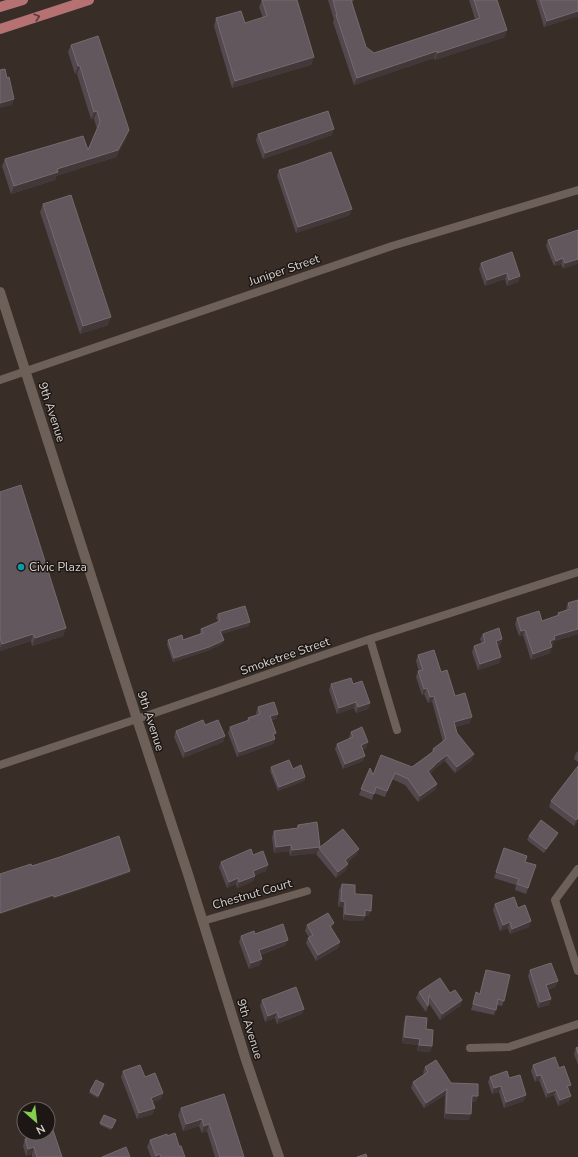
<svg xmlns="http://www.w3.org/2000/svg" width="578" height="1157" font-family="'Nunito Sans',sans-serif">
	<style>
		.lines { fill: none; stroke-linecap: round; stroke-linejoin: round }
		.minor { stroke: #6d6059; stroke-width: 8 }
		.tertiary { stroke: #6d6059; stroke-width: 10 }
		.primary { stroke: #b67173; stroke-width: 10 }
		.wall { fill: #54484f }
		.shaded-wall { fill: #433839 }
		.building { fill: #62575c; stroke: #756a6e }
		.oneway { stroke: #5a3b3a }
		.culture-dot { fill: #0f9aa8; stroke: #1c1714; stroke-width: 1.5 }
		.labels { text-anchor: middle; dominant-baseline: central; stroke-width: 3; stroke-linejoin: round; paint-order: stroke }
		.street-label { font-size: 12px; fill: #d9d1cd; stroke: #1c1714 }
		.poi-label { font-size: 12px; fill: #d9d1cd; stroke: #1c1714; text-anchor: start }
	</style>
	<rect width="100%" height="100%" fill="#392e27"/>
	<g class="lines">
		<path class="minor" d="M0,380l392,-134 186,-56
			M370,639l27,91
			M0,765l137,-46 233,-80 208,-67
			M578,869l-23,31 23,71
			M203,921l104,-30
			M470,1048l39,-1 69,-23"/>
		<path class="tertiary" d="M0,292l137,427 51,155 58,186 33,97"/>
		<path class="primary" d="M0,7l23,-7
			M0,29l89,-29"/>
	</g>
	<path class="wall" d="M262,0h35l17,57 -3,8 -79,23 -18,-62 2,-8 29,5 18,-5 -4,-11z
		M328,0h26l-2,3 14,44 8,6 101,-34 -6,-19h28l8,37 -70,23 -1,-2 -80,27 -21,-63 1,-2z
		M536,0h42v16l-34,11z
		M71,45l55,93 -10,19 -60,19 -1,4 -44,14 -9,-28 3,-7 83,-9 9,-21 -3,-10h-3l-14,-45h-2l-7,-22z
		M258,134l74,1 -69,24 -7,-19z
		M279,170l71,45 -54,18 -19,-57z
		M43,204l65,121 -28,9 -40,-122z
		M578,230l-15,39 -2,-5 -7,2 -8,-20 2,-6z
		M481,263l39,13 -2,6 -11,4 -2,-7 -20,7 -6,-17z
		M0,492l66,136 -3,8 -31,10 -1,-5 -31,10z
		M578,600v34l-24,7 -1,4h-2l-1,8 -19,7 -8,-25 -4,1 -4,-12 2,-6 25,3 15,-5 1,-3 9,-3 -1,-2 2,-5z
		M218,614l31,12 -28,8 3,6 -2,4 -15,7 -34,11 -6,-18 1,-4h15l17,-6v-2l1,-3 17,-7 -2,-4z
		M483,634l19,5 -2,6 -3,1 4,11 -2,6 -21,7 -6,-18 2,-6 8,-2 -2,-5z
		M418,655l23,17 14,24 15,27 -15,4 2,6 15,27 -17,13 -10,-12 -12,9 -1,2 -2,2 7,10 -2,6 -17,12 -13,-17 -13,-6 -7,18 -11,-4 -2,7 -13,-5 11,-27 3,7 39,-8 20,-15 1,-3 10,-7 -11,-41 -4,2 -4,-9 -2,1 -6,-18 2,-6h1l-3,-10z
		M331,684h22l17,19 -2,6 -12,4 -2,-5 -17,6 -8,-24z
		M258,707l18,12 -4,1 3,18 -2,6 -36,13 -9,-24 2,-6 17,-6 1,-3 9,-3 -1,-2z
		M205,725l20,11 -2,6 -40,16 -9,-21 2,-6z
		M351,732l15,16 -4,2 1,11 -20,8 -8,-20 2,-5 12,-5v-2z
		M578,751v11l-4,-3 2,-6z
		M271,767l22,2 12,8 -1,4 -26,10 -8,-20z
		M551,801l27,20 -4,5 -25,-19z
		M298,825l22,22 37,7 -10,9 -1,7 -10,8 -20,-24 1,-1 -27,3 -1,-5 -15,2 -2,-16 2,-6 23,-3z
		M529,836h28l-13,17 -17,-13z
		M504,848l21,14 11,3 -10,29 -11,-4 1,-5 -22,-7z
		M253,855l13,16 -11,4 -2,6 -16,7 -1,-4 -9,4 -8,-21 2,-5z
		M342,884l13,10 14,22h-4l-2,5 -20,-1v-13h-5l1,-17z
		M495,904l23,4 13,13 -2,6 -19,7 -2,-6 -8,3 -7,-21z
		M307,925l25,4 8,13 -2,6 -22,13 -10,-18 2,-5 1,-1 -4,-6z
		M255,934l31,11 -25,10 -1,10 -11,4 -10,-27 2,-6z
		M486,970l18,31 -2,5 -5,-1 -3,10 -23,-5 5,-18 4,2 4,-18z
		M530,970l28,11 -3,6 -7,3 3,9 -2,6 -11,3 -10,-32z
		M419,992l43,8 -2,6 -20,14 -12,-18v4l-2,6 -10,-14z
		M262,1000l42,9 -2,5 -25,10 -2,-6 -10,4 -5,-16z
		M406,1016l20,13 6,17 -2,6 -13,-1 1,-6 -16,-2 2,-21z
		M578,1047v18l-4,-11 2,-6z
		M533,1065l26,3 12,17 -2,5v11l-11,5 -4,-11 -8,3 -7,-18 -4,2 -4,-11z
		M425,1067l26,16 25,19h-4l-3,18 -25,-1 1,-24 -21,13 -13,-20 2,-6 11,-8 -1,-1z
		M123,1071l22,6 18,16 -2,6 -9,3 1,12 -16,5 -16,-42z
		M490,1077l19,1 15,23 -20,7 -5,-16 -7,2 -4,-12z
		M104,1086l-6,12 -9,-5 1,-2z
		M224,1094l20,63h-29l-8,-26 -5,2 -3,-7 -16,5 -5,-16 3,-7z
		M104,1115l12,5 -5,10 -11,-5z
		M28,1133h20l14,24h-30v-3l-6,2 -3,-10 2,-7h2z
		M167,1136l12,10 6,11h-34l-4,-10 3,-7z"/>
	<path class="shaded-wall" d="M578,11v5l-34,11 3,-6z
		M507,30l-2,7 -70,23 2,-7z
		M437,51l-3,7 -80,27 3,-7z
		M314,57l-3,8 -79,23 3,-7z
		M78,66h2l-3,8h-2z
		M14,99l-2,6 -12,3v-5z
		M97,111l-3,8h-3l3,-7z
		M334,129l-2,6 -69,24 2,-6z
		M129,130l-3,8 -10,19 -60,19 -1,4 -44,14 3,-8 43,-17z
		M352,209l-2,6 -54,18 2,-6z
		M563,258l-2,6 -7,2 2,-5z
		M578,259v5l-15,5 2,-6z
		M507,273l-2,6 -20,7 2,-6z
		M520,276l-2,6 -11,4 2,-6z
		M111,317l-3,8 -28,9 3,-8z
		M250,622l-1,4 -31,9 2,-4z
		M66,628l-3,8 -31,10 3,-8z
		M578,629v5l-24,7 -1,4 -5,2 2,-6 4,-5z
		M525,630l-2,5 -4,1 2,-5z
		M33,634l-2,7 -31,10v-3l2,-4z
		M502,639l-2,6 -6,2 2,-6z
		M224,640l-2,4 -15,7 -34,11 1,-4z
		M552,647l-2,6 -19,7 2,-6z
		M501,657l-2,6 -21,7 2,-6z
		M427,688l-3,6 -2,1 2,-6z
		M434,696l-2,5 -4,2 2,-6z
		M356,702l-2,6 -17,6 2,-6z
		M370,703l-2,6 -12,4 2,-6z
		M278,714l-2,5 -8,2 2,-5z
		M472,717l-2,6 -18,5 2,-6z
		M225,736l-2,6 -40,16 2,-6z
		M275,739l-2,5 -36,13 2,-5z
		M368,742l-2,6 -7,3 2,-6z
		M474,754l-2,6 -17,13 2,-6z
		M447,755l-2,6 -12,9 -1,2 -6,5 2,-6z
		M365,756l-2,5 -20,8 2,-5z
		M305,777l-1,4 -26,10 1,-4z
		M437,784l-2,6 -17,12 2,-6z
		M578,818v3l-4,5 2,-6z
		M558,833l-1,3 -13,17 2,-4z
		M291,845l-2,6 -15,2 2,-6z
		M320,847l-3,6 -27,3 2,-6z
		M359,849l-2,5 -14,12 2,-6z
		M348,864l-2,6 -10,8 2,-6z
		M268,865l-2,6 -15,6 2,-6z
		M130,871v2l-47,16 -30,10 1,-2z
		M255,876l-2,5 -16,7 2,-6z
		M238,878l-2,6 -9,4 2,-6z
		M53,895v2l-53,17v-1z
		M341,901l4,1 -2,5h-5z
		M365,910l6,1 -2,5h-4l-2,5 -20,-1 2,-6z
		M531,921l-2,6 -19,7 2,-5z
		M510,922l-2,6 -8,3 3,-6z
		M334,923l-2,6 -2,-3z
		M288,940l-2,5 -29,11 2,-6z
		M340,942l-2,6 -22,13 2,-6z
		M262,959l-2,6 -11,4 2,-6z
		M558,981l-3,6 -11,4 2,-6z
		M551,999l-2,6 -11,3 2,-6z
		M462,1000l-2,6 -20,14 2,-6z
		M304,1009l-2,5 -25,10 2,-6z
		M277,1012l-2,6 -10,4 3,-6z
		M404,1037l16,2 -2,6 -16,-2z
		M419,1045l13,1 -2,6 -13,-1z
		M541,1075l-2,5 -4,2 2,-6z
		M571,1085l-2,6 -2,-5z
		M501,1086l-2,6 -7,2 2,-6z
		M447,1089l-2,6 -21,13 2,-5z
		M556,1090l-2,5 -8,3 2,-5z
		M163,1093l-2,6 -12,5 2,-6z
		M526,1095l-2,6 -20,7 2,-6z
		M472,1096h6l-2,6h-6z
		M571,1096l-2,5 -11,5 2,-6z
		M155,1108l-2,6 -16,5 2,-6z
		M446,1113l25,1 -2,6 -25,-1z
		M202,1119l-3,7 -16,5 3,-7z
		M209,1124l-2,7 -5,2 2,-7z
		M34,1147l-2,7 -6,2 2,-7z
		M160,1154l-1,3h-4l1,-1z"/>
	<path class="building" d="M262,0h35l17,57 -79,24 -19,-63 25,-7 4,12 22,-7z
		M333,0h18l15,47 8,6 106,-35 -6,-18h23l10,30 -70,23v-2l-80,27 -21,-63h1z
		M540,0h38v11l-31,10z
		M98,36l31,94 -11,20 -61,19 1,3 -44,14 -9,-27 78,-23 5,14 12,-28 -3,-11 -3,1 -14,-46h-2l-7,-21z
		M5,69l2,9 2,-1 5,22 -14,4v-33z
		M328,111l6,18 -69,24 -7,-19z
		M331,152l21,57 -54,18 -19,-57 19,-6z
		M71,195l40,122 -28,9 -40,-122z
		M578,230v29l-13,4 -2,-5 -7,3 -8,-21z
		M512,252l8,24 -11,4 -2,-7 -20,7 -6,-17z
		M21,485l45,143 -31,10 -2,-4 -31,10 -2,-6v-146z
		M578,600v29l-24,7 1,3 -5,2 2,6 -19,7 -8,-24 -4,1 -4,-13 22,-7 3,10 17,-6 -1,-2 12,-4 -2,-6z
		M245,606l5,16 -30,9 4,9 -15,7 -35,11 -6,-18 14,-5 1,5 20,-7 -2,-4 19,-8 -2,-7z
		M499,628l3,11 -6,2 5,16 -21,7 -6,-18 11,-4 -2,-8z
		M434,650l7,22 6,-2 8,26 10,-3 7,24 -18,5 3,11 17,21 -17,13 -10,-12 -13,10v1l-6,5 9,13 -17,12 -12,-17 -13,-6 -8,18 -11,-4 -2,7 -13,-5 9,-21 3,7 8,-20 31,12 22,-16 -1,-2 13,-10 -12,-43 -4,1 -3,-9 -3,1 -6,-18 5,-1 -5,-15z
		M351,678l2,6 9,-3 8,22 -12,4 -2,-5 -17,6 -8,-24z
		M274,702l4,12 -8,2 6,17 -3,1 2,5 -36,13 -9,-25 19,-7 -1,-2 12,-4 -2,-7z
		M203,720l2,5 13,-5 7,16 -40,16 -9,-21z
		M362,727l6,15 -7,3 4,11 -20,8 -8,-20 16,-7 -2,-5z
		M289,760l4,9 8,-4 4,12 -26,10 -8,-20z
		M578,766v52l-2,2 -25,-19z
		M541,820l17,13 -12,16 -17,-13z
		M317,822l3,25 -28,3 -1,-5 -15,2 -2,-16 24,-3v-3z
		M343,829l16,20 -14,11 3,4 -10,8 -19,-24z
		M119,836l11,35 -46,16 -30,10 -1,-2 -53,18v-39l31,-10 1,2 28,-9z
		M504,848l23,8 -2,6 11,3 -8,23 -11,-4 2,-5 -23,-7z
		M251,849l2,6 10,-4 5,14 -15,6 2,5 -16,6 -1,-4 -9,4 -8,-20z
		M342,884l13,1v9l17,1 -1,16 -6,-1v6l-20,-2v-12l-4,-1z
		M514,897l4,11 7,-3 6,16 -19,8 -2,-7 -7,3 -8,-21z
		M328,913l6,10 -4,3 10,16 -22,13 -10,-17 5,-3 -6,-10z
		M283,924l5,16 -29,10 3,9 -11,4 -10,-27 13,-5 1,3z
		M551,963l7,18 -12,4 5,14 -11,3 -10,-32z
		M486,970l24,5 -6,26 -6,-2 -2,11 -23,-6 3,-12 4,2z
		M440,978l10,15 5,-3 7,10 -20,14 -13,-19 -1,11 -9,-14z
		M296,987l8,22 -25,9 -2,-6 -9,4 -6,-16z
		M406,1016l21,2 -1,11 7,1 -1,16 -13,-1 1,-6 -16,-2z
		M578,1047v7l-2,-6z
		M555,1057l4,11 5,-2 7,19 -4,1 4,10 -11,4 -4,-10 -8,3 -7,-18 -4,1 -4,-11z
		M436,1060l15,23 27,1v12h-6l-1,18 -25,-1 1,-24 -21,14 -13,-21 15,-10 -3,-5z
		M140,1065l5,12 10,-4 8,20 -12,5 4,10 -16,5 -16,-42z
		M507,1071l2,7 11,-3 6,20 -20,7 -5,-16 -7,2 -4,-11z
		M96,1080l8,4 -6,12 -8,-5z
		M224,1094l20,63h-24l-11,-33 -5,2 -2,-7 -16,5 -5,-16z
		M104,1115l12,5 -4,8 -12,-5z
		M51,1124l11,33h-25l-3,-10 -6,2 -3,-10 6,-2 -1,-4h18v-8z
		M175,1133l4,13h2l4,11h-24l-1,-3 -4,2 -6,-16 17,-6v2z
		M126,1147l4,10h-28z
		M366,1154l1,3h-10z"/>
	<defs><path id="oneway-chevron" d="M-2-3.5L2.5 0L-2 3.5" fill="none" stroke-width="1.6" stroke-linecap="round" stroke-linejoin="round"/></defs>
	<use class="oneway" href="#oneway-chevron" transform="translate(37 17) rotate(-18)"/>
	<circle class="culture-dot" cx="21" cy="567" r="4"/>
	<g class="labels">
		<g class="street-label">
			<text transform="translate(284 270) rotate(-19)">Juniper Street</text>
			<text transform="translate(52 412) rotate(72)">9th Avenue</text>
			<text transform="translate(285 656) rotate(-19)">Smoketree Street</text>
			<text transform="translate(151 721) rotate(72)">9th Avenue</text>
			<text transform="translate(252 894) rotate(-16)">Chestnut Court</text>
			<text transform="translate(250 1029) rotate(73)">9th Avenue</text>
		</g>
		<g class="poi-label">
			<text x="29" y="567">Civic Plaza</text>
		</g>
	</g>
	<g transform="translate(36 1121) rotate(152)"><circle r="19" fill="#1c1714" stroke="#68615e"/>
	<path d="M0-3L7 15L0 10L-7 15Z" fill="#84d04e"/>
	<text y="-6" font-size="11" font-weight="bold" text-anchor="middle" fill="#d9d1cd">N</text>
	</g>
</svg>
